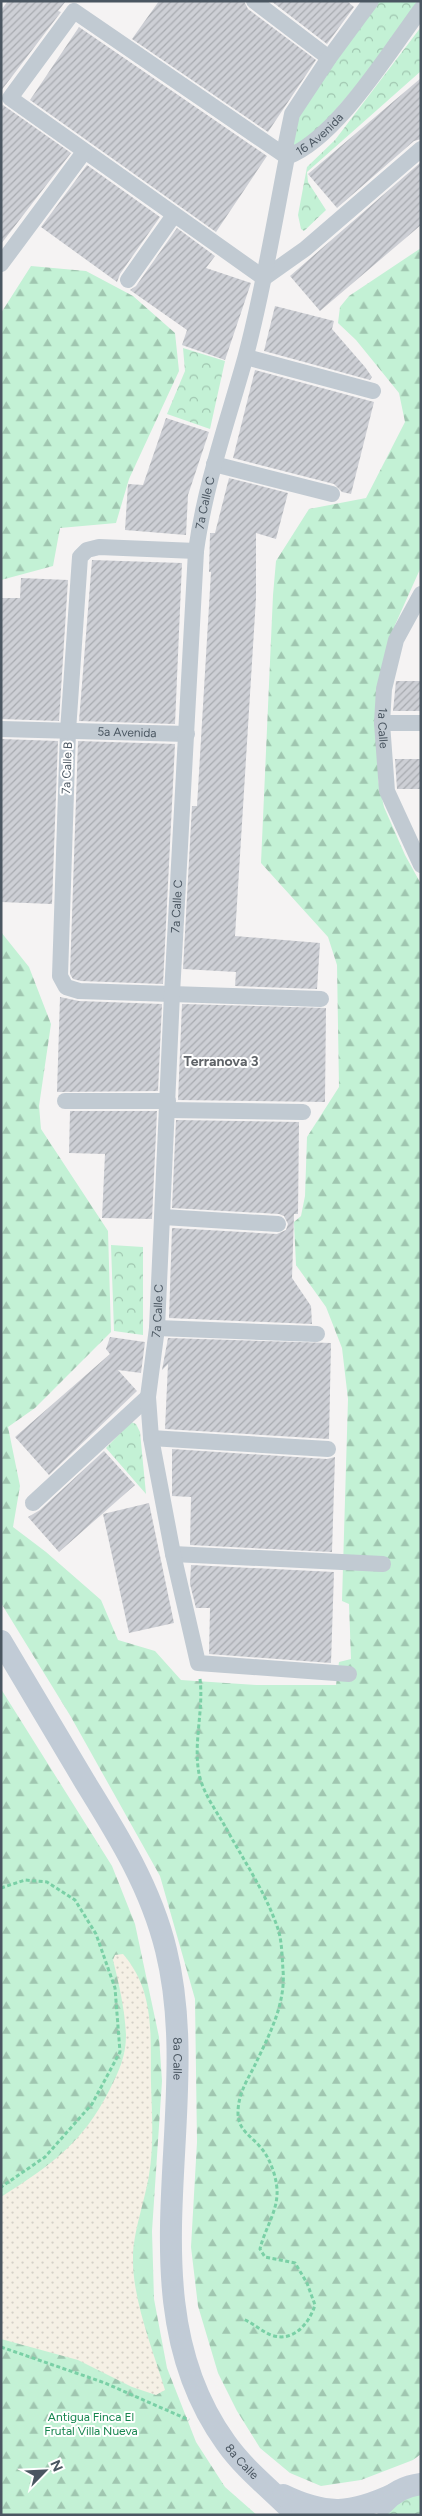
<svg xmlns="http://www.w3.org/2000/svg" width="422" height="2516" font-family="Figtree,sans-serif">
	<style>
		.forest { fill: url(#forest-firs) }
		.sand { fill: url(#sand-dots) }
		.park { fill: url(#park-crowns) }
		.building { fill: url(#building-hatch) }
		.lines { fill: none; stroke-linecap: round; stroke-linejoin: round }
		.path { stroke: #7ad0a6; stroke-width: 3; stroke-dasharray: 4 2.5; stroke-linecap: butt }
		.street { stroke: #c1cad2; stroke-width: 16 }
		.secondary { stroke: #c1cbd6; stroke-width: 22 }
		.labels { text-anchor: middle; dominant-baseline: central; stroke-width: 4; stroke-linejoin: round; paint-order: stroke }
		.street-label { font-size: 12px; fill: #4a5661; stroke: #fff }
		.park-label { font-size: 12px; fill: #17864f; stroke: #fff }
		.neighbourhood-label { font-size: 14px; font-weight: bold; fill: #5f6368; stroke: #fff }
	</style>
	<defs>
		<pattern id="forest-firs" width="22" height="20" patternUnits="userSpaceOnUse" patternTransform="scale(1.25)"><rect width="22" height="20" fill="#c3f1d5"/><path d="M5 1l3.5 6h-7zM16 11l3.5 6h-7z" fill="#a0c6b0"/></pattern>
		<pattern id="sand-dots" width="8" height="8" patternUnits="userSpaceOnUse" patternTransform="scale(1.25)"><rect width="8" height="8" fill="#f5f0e5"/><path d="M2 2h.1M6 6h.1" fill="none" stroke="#d4d0c7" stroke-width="1.8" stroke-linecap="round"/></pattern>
		<pattern id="park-crowns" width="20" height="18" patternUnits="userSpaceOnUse" patternTransform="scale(1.25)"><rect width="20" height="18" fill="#c3f1d5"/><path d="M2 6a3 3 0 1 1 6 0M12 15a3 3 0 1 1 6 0" fill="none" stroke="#a0c6b0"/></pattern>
		<pattern id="building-hatch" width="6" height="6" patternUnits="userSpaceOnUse" patternTransform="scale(1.25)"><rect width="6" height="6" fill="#cdcfd5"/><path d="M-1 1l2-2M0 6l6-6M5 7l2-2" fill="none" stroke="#a8abb0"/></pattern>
	</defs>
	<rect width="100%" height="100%" fill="#f5f3f3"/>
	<path class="forest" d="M421,248v319l-26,58 -17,128v27l6,27 21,48 16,29v1570l-8,6 -52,20 -40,6 -31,-13 -30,-25 -23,-37 -19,-38 -20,-67 -7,-59 6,-105 -2,-143 -35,-123 -89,-159 -70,-114v-671l28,35 22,57 -12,82 2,23 67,102 3,101 -76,76 -27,19 12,59 -7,41 33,25 55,48 17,40 37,11 26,29 75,5h80l3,-23 12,-3 -2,-55 -7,-3 6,-202 -6,-51 -16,-41 -30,-42 -2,-43 7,-6 4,-20 2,-59 32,-50 -2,-122 -9,-28 -67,-74 12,-268 3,-34 33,-52 57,-11 39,-76 -6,-29 -43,-53 -18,-17 2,-16 9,-11z
		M31,266l55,5 47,25 42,37 4,38 -50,108 -13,44 -56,5 -7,38 -52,14v-267z
		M1,1689l111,177 23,58 24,113 3,44 -10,150 2,68 13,69 29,74 29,45 32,28h-256z"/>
	<path class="sand" d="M123,1954c33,38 27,83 28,130 1,31 3,61 -2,91 -4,25 -16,58 -16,82 -1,42 20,93 32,133l-9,5 -24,-8 -54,-27 -77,-21v-142c50,-32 82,-54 109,-108 9,-18 16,-33 16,-54 -1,-25 -7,-51 -13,-75l2,-5z"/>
	<path class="park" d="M371,1h50v9l-119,139 -16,-6 3,-15z
		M421,27v44l-114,101 1,10 18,28 -22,21 -3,-2 -3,-14 9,-48 28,-27z
		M183,348l42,13 -15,68 -43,-15 18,-43z
		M111,1245l32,2v88l-29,-4z
		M131,1422l5,2 4,8 6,62 -40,-46z
		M421,2491v24h-35l8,-12z"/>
	<path class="building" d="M8,1h58l-8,10 3,1 -60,79v-81z
		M159,1h85l4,8 68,51 -48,72 -136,-93z
		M271,1h76l7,6 -27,37z
		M79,27l188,129 -51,76 -186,-132z
		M421,78v61l-7,2 -77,67 -29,-34z
		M3,105l68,48 -70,91v-137z
		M421,162v63l-101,86 -30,-35z
		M87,165l73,52 -40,57 -3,8 -76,-55z
		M177,228l38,28 -9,12 45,15 -26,77 -43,-15 5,-15 -57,-40 6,-4z
		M275,306l59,15 -2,8 33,38 7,10 -2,3 -106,-29z
		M255,370l119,32 -23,92 -9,-2 -8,-8 -101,-26z
		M166,418l43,14 -21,63 -2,40 -61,-5 3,-46 15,1z
		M229,478l59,15 -12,46 -20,-6v65l-21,338 85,7 -3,46 -82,-3 1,-14 -53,-3 9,-163h5l14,-234h-2l1,-39h5z
		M92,560l90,3 -7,161 -96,-3z
		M21,578l47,2 -9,141 -58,-2v-121h19z
		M396,681h25v30h-28z
		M1,739l57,2 -6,163 -51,-2z
		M78,741l97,3 -12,240 -82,-3 -8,-2 -3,-5z
		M395,759h26v30h-24z
		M60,997l19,4 83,3 -4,87 -101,1z
		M182,1004l144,4 -1,94 -147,-2z
		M70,1111h87l-5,108 -50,-1 3,-64 -36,-1z
		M176,1120l123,2 -1,92h-4l-2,64 19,28 1,18 -143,-6 3,-90 105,6 9,-4 2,-6 -4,-8 -5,-2 -107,-6z
		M110,1337l35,5 -4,31 -23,-3 19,21 -88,84 -34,-38 95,-83 -4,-5z
		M168,1338l163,5 -2,96 -164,-10 3,-65 -6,6z
		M172,1449l155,10 8,-2 -3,95 -142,-7 1,-48 -19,-1z
		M104,1451l31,34 -76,67 -31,-35 12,-7z
		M149,1503l25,120 -45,10 -26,-119z
		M191,1565l143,7 -3,91 -122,-9 1,-46h-14l-6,-24z"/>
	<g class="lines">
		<path class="path" d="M200,1679c4,32 -8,67 0,99 5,18 17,34 26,50 18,33 40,65 52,101 4,12 4,28 5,41 3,35 -15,67 -29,97 -8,15 -16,28 -16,46 0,18 14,23 24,36 9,11 16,32 15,46 -1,19 -13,36 -17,54l5,8 30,6 12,20 8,22c-6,19 -22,38 -44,30 -10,-4 -18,-12 -28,-16
			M1,1888l24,-8 22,2 28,18 21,34 19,54 5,64 -28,52 -47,53 -44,30
			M1,2347l104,36 84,37"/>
		<g class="street">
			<path d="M254,1l75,57"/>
			<path d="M287,157l-213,-146 -64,87 254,180 41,-29 116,-100"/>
			<path id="s1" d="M287,157c49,-18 102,-105 134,-148"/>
			<path d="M1,264l83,-112"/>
			<path d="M128,280l46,-65"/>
			<path d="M246,357l127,34"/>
			<path d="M214,464l118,30"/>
			<path d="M196,551l-97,-4 -12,3 -7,7 -12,174 -8,245 6,11 13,4 242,8"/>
			<path id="s2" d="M421,594l-25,46 -12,49 -2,34 5,68 34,74"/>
			<path d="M382,723h39"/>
			<path id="s3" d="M1,729l186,5"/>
			<path d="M65,1101h103"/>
			<path d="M167,1110l136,2"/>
			<path d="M163,1217l115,7"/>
			<path d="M157,1328l160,6"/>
			<path d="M151,1438l177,11"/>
			<path d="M33,1503l115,-106"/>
			<path d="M173,1554l210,10"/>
			<path id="s4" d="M349,1674l-151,-11 -25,-109 -22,-116 -3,-41 9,-69 15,-334 24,-443c9,-66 31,-128 49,-192 18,-67 29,-135 42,-202l-1,-14 6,-29 37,-56 42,-57"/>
		</g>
		<g class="secondary">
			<path id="s5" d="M1,1641c28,47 56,94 84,141 33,53 66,106 81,168 40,161 -45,348 60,493 19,27 47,48 70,72"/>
			<path d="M283,2495c43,21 68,19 111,-1"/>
			<path d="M383,2504c10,-12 22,-18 38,-20"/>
		</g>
	</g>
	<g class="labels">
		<g class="street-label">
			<text stroke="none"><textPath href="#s1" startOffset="40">16 Avenida</textPath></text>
			<text stroke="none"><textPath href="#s4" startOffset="1319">7a Calle C</textPath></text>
			<text stroke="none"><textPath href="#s2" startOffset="142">1a Calle</textPath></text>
			<text stroke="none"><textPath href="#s3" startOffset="126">5a Avenida</textPath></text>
			<text transform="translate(67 768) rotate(-88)">7a Calle B</text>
			<text stroke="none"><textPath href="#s4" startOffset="914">7a Calle C</textPath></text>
			<text stroke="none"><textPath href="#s4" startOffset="509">7a Calle C</textPath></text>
			<text stroke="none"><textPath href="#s5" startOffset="461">8a Calle</textPath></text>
			<text stroke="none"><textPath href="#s5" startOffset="881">8a Calle</textPath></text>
		</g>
		<g class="park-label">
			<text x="91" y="2417">Antigua Finca El<tspan x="91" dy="14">Frutal Villa Nueva</tspan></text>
		</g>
		<g class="neighbourhood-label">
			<text x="221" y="1061">Terranova 3</text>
		</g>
	</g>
	<rect width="422" height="2516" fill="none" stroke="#4a5661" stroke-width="5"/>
	<g transform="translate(45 2471) rotate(66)" stroke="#ffffff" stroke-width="4" paint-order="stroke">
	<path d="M0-4L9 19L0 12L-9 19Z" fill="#4a5661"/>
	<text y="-8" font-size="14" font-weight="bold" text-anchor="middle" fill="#4a5661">N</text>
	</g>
</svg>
